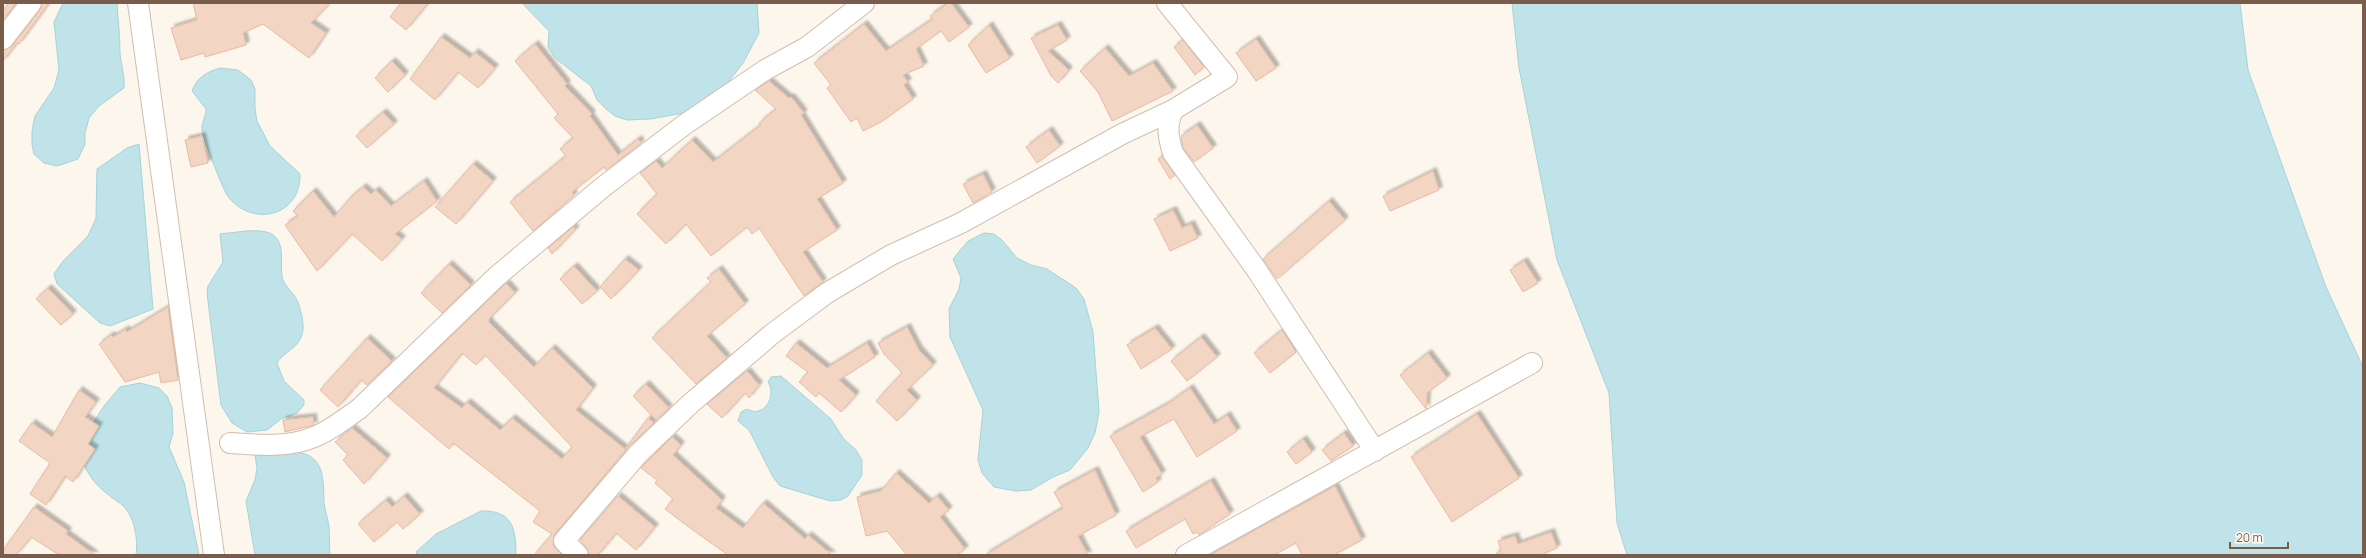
<svg xmlns="http://www.w3.org/2000/svg" width="2366" height="558" font-family="Manrope,sans-serif">
	<style>
		.water { fill: #bfe3e8; stroke: #a5d3da }
		.building { fill: #f3d5c3; stroke: #e6bba3; fill-rule: evenodd; filter: url(#shadow) }
		.lines { fill: none; stroke-linecap: round; stroke-linejoin: round }
		.minor-casing { stroke: #d1beb0; stroke-width: 22 }
		.minor { stroke: #fff; stroke-width: 20 }
	</style>
	<defs>
		<filter id="shadow"><feDropShadow dx="3.5" dy="-3.5" stdDeviation="1" flood-color="#0004"/></filter>
	</defs>
	<rect width="100%" height="100%" fill="#fdf6ec"/>
	<path class="water" d="M63,3h54c1,17 3,33 3,50 1,13 5,22 4,35l-25,18 -10,12 -4,15v11l-7,15 -21,7 -13,-3 -10,-9 -2,-10v-13l3,-15 19,-28 5,-18 -5,-48z
		M522,3h235l2,30 -16,30 -17,22 -37,27 -38,7 -24,1 -12,-4 -9,-7 -9,-9 -6,-14 -36,-28 -7,-11 1,-16z
		M1512,3h728l8,67 78,217 37,80v188h-736l-10,-32 -8,-130 -52,-133 -38,-192z
		M220,68l18,2 13,10 4,9v20l2,12 13,25 30,28c1,41 -45,54 -71,24 -5,-5 -26,-60 -27,-68 -1,-6 4,-14 4,-21l-14,-18c5,-14 15,-19 28,-23z
		M139,144l14,165 -43,17 -10,-3 -43,-39 -3,-10 9,-13 25,-25 8,-18 1,-49 30,-21z
		M246,231c10,0 24,-2 31,8 8,10 2,29 6,41 3,7 9,12 13,18 4,8 8,23 7,32 -2,18 -19,21 -26,33l7,18 20,19v5l-7,8 -16,6 -14,11 -20,2 -15,-9 -11,-18 -14,-112 1,-7 15,-24 -3,-28z
		M984,233l10,1 8,6 15,18 14,7 16,4 29,19 8,11 9,33 6,80 -4,21 -7,15 -18,22 -17,7 -22,13 -15,1 -22,-4 -12,-14 -4,-13 5,-50 -33,-73 -1,-28 10,-20 2,-11 -8,-19 15,-18z
		M781,376l50,43 12,19 13,12 6,10v15l-14,21 -7,4 -11,1 -50,-15 -7,-9 -24,-47 -11,-9 3,-9 6,-3c17,10 30,-13 21,-27l3,-5z
		M140,383l19,5 8,8 5,12 1,25 -4,14 15,35 15,73h-63c2,-17 -1,-39 -15,-51 -11,-8 -19,-13 -28,-24 -3,-5 -7,-9 -9,-16l4,-33 16,-25 16,-19z
		M295,452c31,3 28,28 29,51 1,8 4,16 5,24 1,10 0,19 1,28h-75l-9,-54 9,-21 2,-12 -2,-13z
		M481,511c31,-1 35,17 35,44h-100l1,-4 19,-17z"/>
	<path class="building" d="M9,3h7l-13,17v-10z
		M42,3h7l-30,41 -2,-1 -14,18v-11l9,-4 28,-36z
		M193,3h137l-19,20 15,10 -17,25 -46,-34 -20,9 3,12 -41,12 -1,-4 -23,7 -10,-32 26,-8z
		M401,3h27l-22,27 -16,-13z
		M948,3h3l18,24 -20,15 -8,-11 -25,18 8,17 -21,9 5,7 -4,3 9,14 -32,23 -18,9 -6,-13 -6,4 -24,-34 4,-3 -17,-22 50,-39 22,27 47,-32 -3,-3z
		M989,25l21,33 -24,15 -18,-28z
		M1058,25l9,15 -19,11 21,19 -11,13 -7,-7 -20,-38z
		M441,37l29,21 5,-6 20,16 -17,20 -20,-16 -23,28 -25,-21z
		M1256,39l20,29 -20,13 -20,-28z
		M1183,40l21,27 -9,8 -21,-28z
		M535,44l32,40 -2,2 27,28 -2,2 28,39 20,-16 3,4 -35,27 -2,-3 -32,25 2,3 -41,36 -23,-29 56,-46 -6,-7 13,-11 -19,-20 4,-4 -43,-53z
		M1105,48l24,28 24,-13 20,28 -61,30 -14,-29 -18,-21z
		M392,61l13,14 -17,17 -13,-14z
		M769,81l20,17 2,-1 13,16 -3,2 42,68 -26,16 20,31 -34,22 20,30 -19,14 -45,-68 -7,6 -5,-7 -36,29 -25,-32 -20,20 -29,-30 20,-20 -17,-21 16,-12 6,7 30,-28 21,22 48,-37 -2,-2 17,-14 -21,-19z
		M383,112l11,12 -27,24 -11,-12z
		M1197,125l16,23 -19,14 -11,-14 -2,-12z
		M1049,130l11,16 -23,17 -11,-16z
		M202,136l6,27 -17,4 -6,-27z
		M1162,156l13,19 -5,4 -12,-20z
		M473,164l20,17 -37,43 -21,-17z
		M1433,171l6,19 -49,21 -7,-15z
		M983,174l9,18 -19,11 -10,-19z
		M424,181l13,20 -42,33 7,5 -20,22 -30,-27 -35,37 -32,-46 13,-9 -5,-5 20,-20 21,26 17,-20 12,-10 8,7 5,-4 15,16z
		M1329,201l16,19 -68,59 -14,-20z
		M1173,210l9,18 9,-4 7,14 -28,13 -16,-32z
		M573,227l3,2 -24,25 -4,-6z
		M625,259l14,11 -28,29 -11,-12z
		M1524,261l14,22 -15,9 -13,-22z
		M449,264l22,21 -29,28 -21,-20z
		M574,266l23,25 -15,13 -22,-25z
		M719,269l26,35 -38,32 20,22 -31,26 -44,-46 59,-56 -4,-4z
		M506,283l9,10 -26,26v3l45,45 18,-19 41,40 -17,22 49,39 23,-31 6,5 -25,23 -74,88 -2,11 9,10h-28l18,-21 -19,-12 7,-11 -87,-68 -4,6 -61,-52zM462,353l14,12 9,-10 87,92 -10,12 -50,-41 -12,12 -33,-28 -5,6 -28,-20z
		M48,288l25,26 -12,11 -25,-26z
		M168,307l10,73 -17,3 -2,-11 -34,10 -26,-38 12,-9 2,2 13,-8 1,3z
		M907,327l12,23 14,15 -26,25 10,10 -20,21 -21,-20 26,-28 -18,-19 -6,-11z
		M1155,328l17,21 -31,20 -14,-24z
		M1282,330l14,22 -26,21 -16,-20z
		M1201,337l16,20 -30,24 -16,-20z
		M367,338l25,23 -25,24 -6,-5 -23,27 -18,-17z
		M796,343l31,25 40,-25 8,14 -36,23 17,15 -15,17 -22,-19 -3,4 -17,-15 9,-10 -22,-16z
		M1428,353l19,25 -20,15 -1,16 -26,-34z
		M747,371l12,14 -10,13 -4,-5 -23,25 -15,-14z
		M646,384l23,24 -13,12 -23,-24z
		M1190,388l24,36 13,-9 10,16 -40,26 -23,-38 -34,18 22,37 -6,4 2,4 -15,10 -33,-56 56,-31z
		M79,390l17,12 -11,15 14,9 -11,18 7,5 -22,33 -8,-6 -19,29 -16,-11 20,-31 -31,-22 13,-18 20,14z
		M1477,414l42,64 -67,44 -41,-65z
		M313,417l1,8 -29,7 -2,-12z
		M352,428l35,30 -23,26 -21,-24 5,-5 -13,-13z
		M1344,433l9,13 -22,15 -9,-11z
		M672,437l9,8 -8,10 49,45 -6,8 27,20 20,-25 42,36 3,-4 24,20h-104l-38,-27 -25,-19 8,-10 -18,-16 2,-3 -16,-12z
		M1303,439l9,13 -16,12 -9,-12z
		M1095,470l21,45 -38,21 10,19h-103l78,-47 -9,-16z
		M896,473l33,30 8,-7 12,14 -9,7 25,32 -8,6h-50l-20,-24 -21,5 -9,-39 24,-6z
		M1211,481l19,33 -31,21 -2,-3 -4,2 -8,-15 -49,29 -10,-17z
		M1335,486l27,54 -28,15h-32l-6,-12 -22,12h-64z
		M404,496l16,18 -17,15 -6,-7 -23,20 -16,-18 28,-24 6,7z
		M618,496l37,31 -19,23 -20,-17 -18,22h-9l-3,-8 -6,-7z
		M34,507l34,24 -2,3 29,21h-36l-28,-18 -15,18h-13v-5z
		M1551,532l6,16 -16,7h-47l7,-4 -3,-10 17,-5 3,8z"/>
	<g class="lines">
		<g class="minor-casing">
			<path id="minor" d="M138,3l76,552
				M3,39l28,-36
				M1173,110c-7,16 -5,27 0,43l83,116 119,182
				M230,443c27,2 58,5 84,-6 16,-6 30,-18 45,-28l137,-132 107,-90 81,-62 81,-55 42,-23 57,-44
				M578,555l-14,-14 74,-87 52,-50 82,-70 55,-41 64,-38 70,-32 161,-89 51,-24 54,-33 -60,-74
				M1186,555l346,-192"/>
		</g>
		<use href="#minor" class="minor"/>
	</g>
	<rect width="2366" height="558" fill="none" stroke="#7a5c4d" stroke-width="8"/>
	<path d="M2230 542v6h58v-6" fill="none" stroke="#7a5c4d" stroke-width="2"/>
	<text x="2236" y="542" font-size="12" fill="#7a5c4d" stroke="#fffaf3" stroke-width="3" paint-order="stroke">20 m</text>
</svg>
